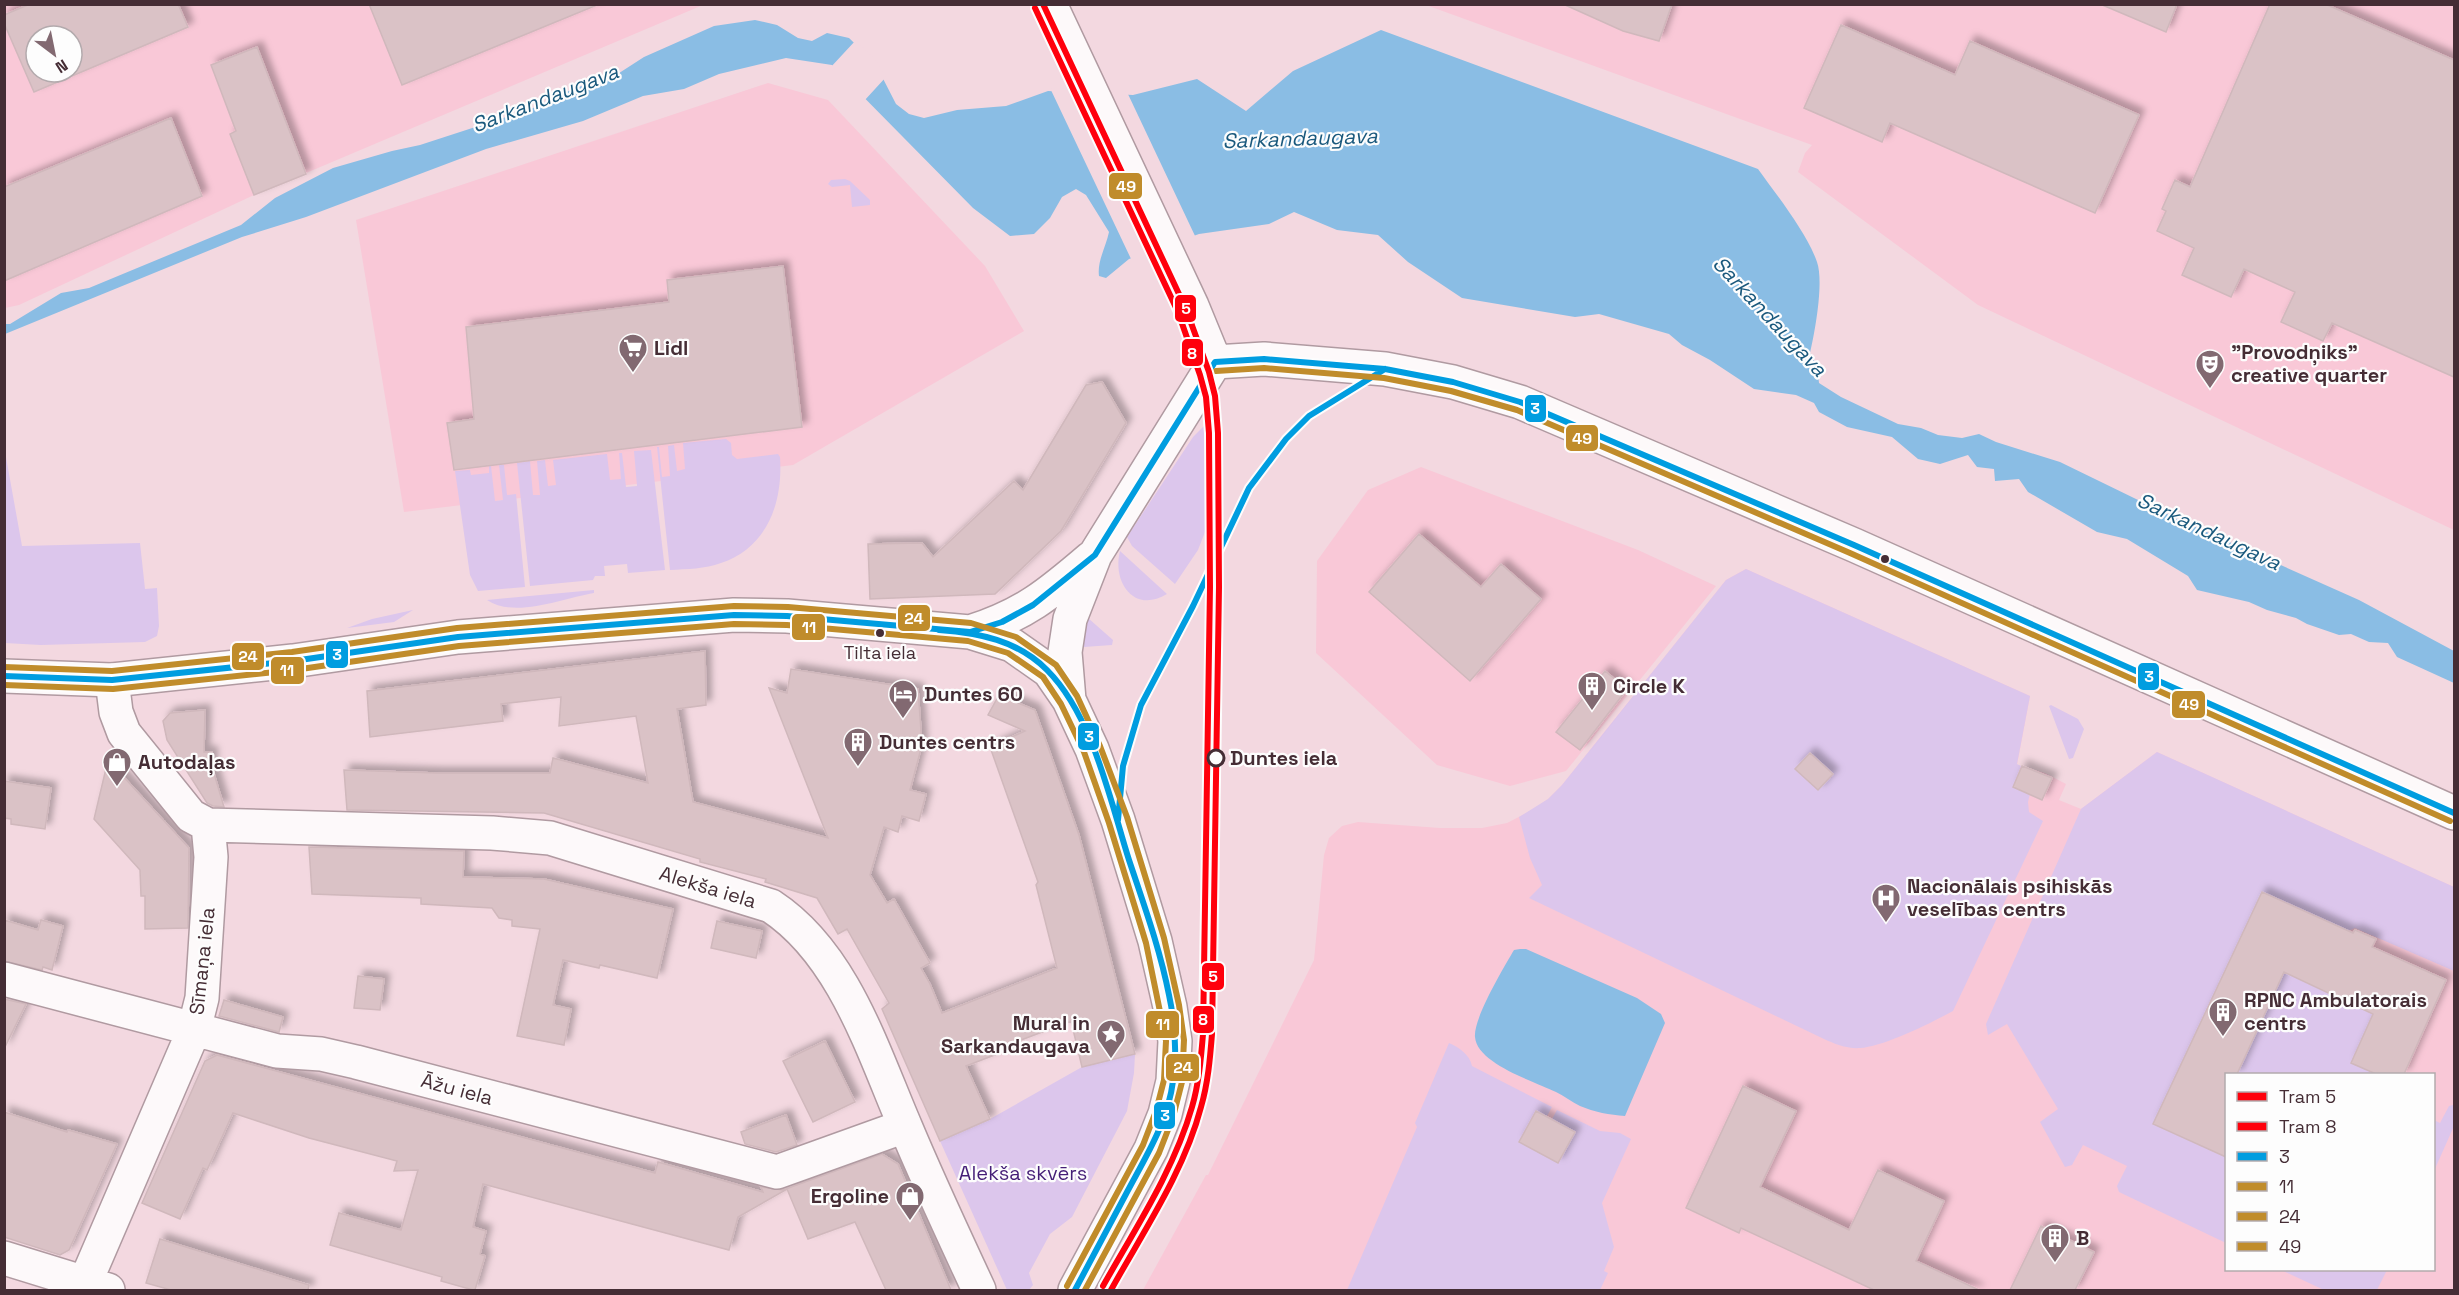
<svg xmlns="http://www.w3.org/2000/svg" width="2459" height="1295" font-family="'Space Grotesk',sans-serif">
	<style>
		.built { fill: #f9c8d7; fill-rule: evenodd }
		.green { fill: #dcc6ec }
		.water { fill: #8abde4 }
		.pier { fill: #f3d8e0 }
		.building { fill: #dac2c6; stroke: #d0b8bc; stroke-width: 1.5; fill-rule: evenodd; filter: url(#shadow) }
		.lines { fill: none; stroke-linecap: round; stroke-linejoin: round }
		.minor-casing { stroke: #b09aa1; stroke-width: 36 }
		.major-casing { stroke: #b09aa1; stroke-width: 36 }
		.minor { stroke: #fdf9fa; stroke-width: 33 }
		.major { stroke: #fdf9fa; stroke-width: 33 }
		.bus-1-casing { stroke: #fdfdfd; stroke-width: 10 }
		.bus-2-casing { stroke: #fdfdfd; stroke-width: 10 }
		.bus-3-casing { stroke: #fdfdfd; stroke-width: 10 }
		.bus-4-casing { stroke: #fdfdfd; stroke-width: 10 }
		.bus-1 { stroke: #009de0; stroke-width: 6 }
		.bus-2 { stroke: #c08c2b; stroke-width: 6 }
		.bus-3 { stroke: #c08c2b; stroke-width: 6 }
		.bus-4 { stroke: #c08c2b; stroke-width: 6 }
		.tram-1-casing { stroke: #fdfdfd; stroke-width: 10 }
		.tram-2-casing { stroke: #fdfdfd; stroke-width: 10 }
		.tram-1 { stroke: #ff000c; stroke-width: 6 }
		.tram-2 { stroke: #ff000c; stroke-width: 6 }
		.bus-dot { fill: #452d35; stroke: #fdfdfd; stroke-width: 2 }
		.stop-dot { fill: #fdfdfd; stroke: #452d35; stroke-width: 3 }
		.labels { text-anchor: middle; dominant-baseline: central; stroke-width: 4.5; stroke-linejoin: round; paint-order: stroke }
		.bus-label { font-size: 18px; fill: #452d35; stroke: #fdfdfd }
		.poi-label { font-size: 20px; font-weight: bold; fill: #452d35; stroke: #fdfdfd; text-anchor: start }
		.stop-label { font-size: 20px; font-weight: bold; fill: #452d35; stroke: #fdfdfd; text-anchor: start }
		.street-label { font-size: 20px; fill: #452d35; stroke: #fdfdfd }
		.park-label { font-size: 20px; fill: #451e77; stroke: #fdfdfd }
		.water-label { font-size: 21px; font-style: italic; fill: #1a597d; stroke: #fdfdfd }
		.line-badge { stroke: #fdfdfd; stroke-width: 2 }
		.badge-label { font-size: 16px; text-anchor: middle; font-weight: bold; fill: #fff }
	</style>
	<defs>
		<filter id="shadow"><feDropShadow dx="5.5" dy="-5.5" stdDeviation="3" flood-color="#0004"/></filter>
	</defs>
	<rect width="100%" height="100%" fill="#f3d8e0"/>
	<path class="built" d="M5,5h698l-449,190 -235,110 -14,3zM36,36h36v36h-36z
		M1426,5h1028v525l-476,-225 -180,-133 7,-19 7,-8z
		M768,83l60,17 157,166 39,65 -231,134 -389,47 -48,-292z
		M1421,467l217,83 78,36 -150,185 -56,15 -73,-21 -121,-112 1,-92 51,-71z
		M1746,569l284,127 -13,69 28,8 21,11 -7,16 22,9 76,-57 297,135v403h-1311l63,-115h2l106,-215 10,-105 5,-17 13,-12 16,-4 82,6h42l25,-5 27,-14 14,-10 14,-14 164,-205zM2226,1074h208v196h-208z"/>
	<path class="green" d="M845,179l5,2 20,19v5l-18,2 -2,-22 -18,2 -4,-3 3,-4z
		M1210,420v99l-12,31 -23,34 -43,-38 -5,-9 66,-100z
		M726,439l5,4 1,12 5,4 41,-5 2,3c3,45 -12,90 -59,106 -16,6 -34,6 -51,7l-13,-123h2l3,30 8,-1 -2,-30 6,-1 3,26 8,-2 -2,-26z
		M4,446l18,100 118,-3 5,46 12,-1 2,38 -2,10 -12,6 -104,3 -36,-2z
		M651,450l14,120 -37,3 -1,-9 -23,2 1,10h-10l-2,4 -63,6 -13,-123 13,-2 3,34h7l-3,-34 8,-1 3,26 8,-1 -3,-25 54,-6 3,26 11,-1 -2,-26h3l4,34 11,-1 -3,-35z
		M499,465h5l3,30 9,-1 9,93 -47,4 -8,-16 -15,-104 15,-1 1,5 18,-2v-7h2l4,35 8,-1z
		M1120,551l47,43c-33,20 -55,-12 -47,-43z
		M1746,569l284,127 -13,68 4,2 -8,21 17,7 -2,8 1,10 14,9 -90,190c-20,11 -70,36 -93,37 -13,1 -25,-4 -36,-9l-295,-141 13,-13 -12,-27 -11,-41 29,-18 14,-14 164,-205z
		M594,590v3c-31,5 -79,26 -107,7z
		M413,610l-19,12 -47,6 25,-9z
		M1085,618h3l25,22 -1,5 -28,2 -2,-3z
		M2051,705l27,14 6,10 -11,29 -4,1 -20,-53z
		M2157,752l297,135v84l-99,-43 -7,3 -86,-39 -109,232 73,33v86l-107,-51 -2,-6 10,-20 -44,-21 -11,20 -7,2 -25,-45 18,-13 -51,-85 -19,11 -2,-11 95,-215z
		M2284,972l89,42 -22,49 25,11h-139z
		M1449,1043c10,4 21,12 23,23l80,41 -5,9 -11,-4 -16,30 38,21 16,-31 -22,-13 5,-9 43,21 20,2 11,6 -29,64 12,44 -10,24 4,2 -8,17h-253l70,-163 -2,-4z
		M1135,1054l-1,19 -7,38 -55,106 -22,17 -21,39 4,12 -4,5h-22l-67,-149 50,-22 92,-52z
		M2453,1105l1,21 -20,45v-51l6,3 9,-17z
		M2281,1270h106l-10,20h-53z"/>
	<path class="water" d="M755,20l22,5 21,13 14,3 15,-8 22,5 26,25 21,41 13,10 15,4 33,-8 49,-4 42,-15 85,4 64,-16 49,32 47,-40 88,-41 377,139c18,25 49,64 59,93 7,20 -2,70 -7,91l7,13 2,17 22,14 57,27 23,4 17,7 24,3 17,-4 17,8 64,20 113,55 186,83 95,51v32l-57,-26 -9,-14 -19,-1 -18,-8 -12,1 -32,-11 -11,-6 -29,-8 -18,-8 -52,-12 -9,-14 -61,-37 -30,-7 -69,-40 -9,-13 -24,2 -1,-12 -17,-2 -9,-12 -28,9 -22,-5 -26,-22 -45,-10 -28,-15 -5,-9 -18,-8 -42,-6 -44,-29 -28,-15 -13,-11 -70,-20 -24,3 -113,-19 -54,-36 -30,-27 -41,-5 -43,-18 -25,12 -70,10 -70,25 -23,19 -7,-2c-2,-15 7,-29 10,-44l-23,-37 -10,-6 -14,8 -12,21 -16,16 -24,2 -37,-28 -141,-143 -46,-7 -67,16 -35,15 -41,7 -60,25 -97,28 -180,68 -64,20 -237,97v-10h5l51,-31 28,-5 152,-63 34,-27 58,-30 59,-17 28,-6 111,-36 44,-21 38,-11 31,-20 70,-31z
		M1520,949h6l111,49 24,16 4,9 -40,93c-15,-1 -31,-4 -45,-10 -8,-4 -16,-10 -24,-14 -20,-10 -79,-28 -81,-55 -2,-18 29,-70 39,-87z"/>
	<path class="pier" d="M856,40l21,22 9,15 -22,24 -34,-33z
		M1050,88l77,4 69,146 -64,23z"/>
	<path class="building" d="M30,4h148l10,23 -154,65 -30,-69v-8zM36,36h36v36h-36z
		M369,4h228v1l-195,80z
		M1563,4h109l-13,37 -36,-10z
		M2100,4h77l-11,28z
		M2270,4h55l129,56v317l-122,-54 -9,18 -42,-19 14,-30 -51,-23 -13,28 -49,-22 12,-27 -37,-17 9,-20 -4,-2 13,-29 15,7z
		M1841,25l114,50 15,-34 169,74 -44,98 -205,-90 -8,19 -78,-34z
		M257,47l49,127 -52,21 -24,-61 6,-3 -25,-66z
		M171,118l31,78 -198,85v-94z
		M783,266l19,161 -348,43 -7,-47 27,-4 -8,-92 203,-25 -2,-22z
		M1102,382l24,41 -65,108 -66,63 -125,5 -2,-55 54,-1 11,14 81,-76 9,9 63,-105z
		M1419,534l62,53 20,-23 40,35 -71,82 -101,-89z
		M705,651l1,54 -29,4 16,93 135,36 -59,-150 18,5 4,-24 127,20 4,56 -12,45 16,4 -7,27 -17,-5 -4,16 -14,-5 -14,48 17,28 7,-4 36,64 -9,5 9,16 12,29 115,-45 -21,-83 2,-3 -48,-135 35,-16 -37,-16 11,-20 36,15 44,125 56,219 -53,13 -11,-46 -63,24 2,4 -44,17 24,53 -50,22 -58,-132 7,-6 -42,-74 -9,5 -21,-36 -52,-16 1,-3 -66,-17v-3l-156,-46 -197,-3 -3,-40 92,3h114l3,-15 95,25 -12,-67 -77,10 2,-29 -60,7 2,17 -133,16 -3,-46z
		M1605,671l22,18 -47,61 -24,-18z
		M205,710l-1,42h8v15l12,40 -11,-1 -6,-3 -40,-63 -4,-19 7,-8z
		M1810,753l23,21 -15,16 -23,-21z
		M108,760l81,88 -1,80 -43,1v-33h-4l-1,-26 -46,-51z
		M2022,766l30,12 -10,22 -29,-13z
		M4,781l47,7 -6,41 -34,-5v-5l-7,-1z
		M309,847l155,4 -1,26 81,2 129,30 -16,69 -57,-13 -1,3 -36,-8 -10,45 18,4 -7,36 -47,-9 23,-107 -28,-3v-6l-13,-2 -7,-10 -71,-4v-6l-109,-4z
		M2262,892l91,41 2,-3 21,9 -4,8 74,33 -42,94h-28l-25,-11 22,-49 -89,-42 -47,102h-11v83l-73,-33z
		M4,920l34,10 3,-10 22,6 -11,44 -9,-3 -1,3 -38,-9z
		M717,921l45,10 -6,27 -45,-10z
		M358,976l26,3 -4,31 -26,-2z
		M4,999l22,5 -22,45z
		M224,1000l59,17 -4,15 -60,-16z
		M825,1041l30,61 -42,20 -30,-61z
		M217,1055l438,118 3,-11 105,30 -2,-5 22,3 99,-36 16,10 53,126h-65l-31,-68 -47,17 -21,-50 -49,28 -9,33 -246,-66 -10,43 13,4 -6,23 5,2 -10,34h-2l-32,-9 1,-4 -112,-32 9,-32 62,17 17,-60 -24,1 3,-10 -88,-23 -76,-25 -26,57 -4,-2 -23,51 -38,-16 63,-142z
		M1743,1086l53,25 -36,76 89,43 29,-60 66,31 -28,60 63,29h-105l-133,-62 -2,5 -53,-25z
		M1536,1111l39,21 -17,31 -39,-21z
		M4,1112l63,20 1,-2 49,14 -48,106 -9,5 -56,-18z
		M786,1115l11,30 -21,7 -31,-8 -4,-12z
		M2041,1226l53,26 -19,38h-65z
		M160,1239l149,46 -1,5h-137l-25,-7z"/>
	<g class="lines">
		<g class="minor-casing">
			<path id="minor" d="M208,825l284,8 58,5 221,68c73,48 102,146 135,222 23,55 48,108 73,162
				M4,979l273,72 44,3 35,8 421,110 128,-46
				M4,1258l104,32
				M82,1290l112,-260 8,-32 9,-141 -3,-32 -17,-9 -67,-83 -8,-21 -4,-32"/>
		</g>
		<g class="major-casing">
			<path id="major" d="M1050,4l142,302 23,56
				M1215,362l49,-3 121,10 68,13 67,20 334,143 600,268
				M970,632c54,-17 79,-38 121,-74
				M4,676l108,4 181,-19 165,-24 276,-22 53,1 183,16 42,13 37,26 20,29 23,49 26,71 37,121 15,66 5,34 -2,40 -8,33 -14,35 -76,141
				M1069,700l-4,-48 5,-33 25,-64 120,-193"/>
		</g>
		<use href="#minor" class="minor"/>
		<use href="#major" class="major"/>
		<g class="bus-1-casing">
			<path id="bus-1" d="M939,630c40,3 78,10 108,40 46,46 63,130 82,190 15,45 31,89 40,135 6,28 8,58 4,86 -5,41 -28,77 -47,113 -17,32 -34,64 -51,96
				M4,676l108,4 181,-19 165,-24 276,-22 53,1 183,16 32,-10 31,-17 62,-50 120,-193 49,-3 121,10 68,13 67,20 334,143 600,268
				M1118,820l5,-54 18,-61 52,-99 56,-118 37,-49 23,-23 76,-47"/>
		</g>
		<g class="bus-2-casing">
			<path id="bus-2" d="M4,685l109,4 181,-19 165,-24 275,-22 53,1 181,16 40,12 35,24 18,27 23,48 25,71 37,120 20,98 -2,39 -8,31 -13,34 -76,141"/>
		</g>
		<g class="bus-3-casing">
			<path id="bus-3" d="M4,667l108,4 180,-19 165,-24 277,-22 54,1 183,16 45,14 40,28 21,31 23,50 27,71 37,121 15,67 5,35 -2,42 -9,35 -14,36 -74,137"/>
		</g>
		<g class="bus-4-casing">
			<path id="bus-4" d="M1042,8l142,302 23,55
				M1216,371l48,-3 120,10 67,13 66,19 333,143 600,268"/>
		</g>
		<use href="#bus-1" class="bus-1"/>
		<use href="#bus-2" class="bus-2"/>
		<use href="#bus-3" class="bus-3"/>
		<use href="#bus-4" class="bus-4"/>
		<g class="tram-1-casing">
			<path id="tram-1" d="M1043,4l143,305 23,63 6,24 3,37 1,154 -7,447c-2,25 -4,49 -11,73 -17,65 -58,125 -90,183"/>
		</g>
		<g class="tram-2-casing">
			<path id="tram-2" d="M1035,8l143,304 22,63 6,22 3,36 1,154 -7,447c-2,24 -4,49 -11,73 -18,63 -57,122 -89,179"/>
		</g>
		<use href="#tram-1" class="tram-1"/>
		<use href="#tram-2" class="tram-2"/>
	</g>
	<defs>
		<g id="supermarket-pin" transform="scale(1.5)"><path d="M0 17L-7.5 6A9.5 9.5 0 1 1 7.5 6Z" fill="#826971" stroke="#fdfdfd"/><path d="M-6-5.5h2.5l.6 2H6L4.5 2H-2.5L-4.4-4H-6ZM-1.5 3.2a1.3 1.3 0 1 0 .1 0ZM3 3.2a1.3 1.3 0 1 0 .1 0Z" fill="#fff"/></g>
		<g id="theatre-pin" transform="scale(1.5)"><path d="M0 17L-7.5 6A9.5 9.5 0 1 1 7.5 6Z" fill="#826971" stroke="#fdfdfd"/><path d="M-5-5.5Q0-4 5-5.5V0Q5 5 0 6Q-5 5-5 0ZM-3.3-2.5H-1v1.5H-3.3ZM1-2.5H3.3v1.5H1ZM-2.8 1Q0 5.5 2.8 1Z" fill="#fff"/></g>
		<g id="building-pin" transform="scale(1.5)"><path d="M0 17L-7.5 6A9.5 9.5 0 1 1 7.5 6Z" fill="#826971" stroke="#fdfdfd"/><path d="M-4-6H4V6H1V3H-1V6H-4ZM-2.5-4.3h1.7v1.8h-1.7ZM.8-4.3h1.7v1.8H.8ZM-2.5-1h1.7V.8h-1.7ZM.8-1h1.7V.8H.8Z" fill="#fff"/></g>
		<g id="hotel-pin" transform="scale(1.5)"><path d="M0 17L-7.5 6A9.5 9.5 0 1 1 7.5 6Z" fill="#826971" stroke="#fdfdfd"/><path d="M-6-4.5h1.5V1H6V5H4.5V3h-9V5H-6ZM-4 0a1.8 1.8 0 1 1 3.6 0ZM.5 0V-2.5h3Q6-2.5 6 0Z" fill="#fff"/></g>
		<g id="shop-pin" transform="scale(1.5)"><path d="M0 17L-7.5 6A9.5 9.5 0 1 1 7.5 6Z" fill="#826971" stroke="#fdfdfd"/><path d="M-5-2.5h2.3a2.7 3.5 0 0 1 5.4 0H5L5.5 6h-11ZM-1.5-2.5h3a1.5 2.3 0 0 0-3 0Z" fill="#fff"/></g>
		<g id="hospital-pin" transform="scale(1.5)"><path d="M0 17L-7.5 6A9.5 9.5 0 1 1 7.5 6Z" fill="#826971" stroke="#fdfdfd"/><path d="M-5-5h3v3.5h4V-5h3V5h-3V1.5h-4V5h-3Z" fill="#fff"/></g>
		<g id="sight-pin" transform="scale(1.5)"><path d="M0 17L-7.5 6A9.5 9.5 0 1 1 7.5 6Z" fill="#826971" stroke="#fdfdfd"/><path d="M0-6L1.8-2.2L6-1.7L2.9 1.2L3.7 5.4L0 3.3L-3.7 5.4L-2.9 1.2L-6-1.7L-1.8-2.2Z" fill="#fff"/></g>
	</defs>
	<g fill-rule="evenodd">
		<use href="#supermarket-pin" x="633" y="348"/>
		<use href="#theatre-pin" x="2210" y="364"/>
		<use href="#building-pin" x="1592" y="686"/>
		<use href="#hotel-pin" x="903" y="694"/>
		<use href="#building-pin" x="858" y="742"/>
		<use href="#shop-pin" x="117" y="762"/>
		<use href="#hospital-pin" x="1886" y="898"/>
		<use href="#building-pin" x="2223" y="1012"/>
		<use href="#sight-pin" x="1111" y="1034"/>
		<use href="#shop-pin" x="910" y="1196"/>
		<use href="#building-pin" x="2055" y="1238"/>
	</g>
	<g class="bus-dot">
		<circle cx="1885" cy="559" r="5"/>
		<circle cx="880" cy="633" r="5"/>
	</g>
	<circle class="stop-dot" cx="1216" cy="758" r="8"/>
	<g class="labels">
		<g class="bus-label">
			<text x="880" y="652">Tilta iela</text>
		</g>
		<g class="poi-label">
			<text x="654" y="348">Lidl</text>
			<text x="2231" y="352">"Provodņiks"<tspan x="2231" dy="23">creative quarter</tspan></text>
			<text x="1613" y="686">Circle K</text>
			<text x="924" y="694">Duntes 60</text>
			<text x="879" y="742">Duntes centrs</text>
			<text x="138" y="762">Autodaļas</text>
			<text x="1907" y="886">Nacionālais psihiskās<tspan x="1907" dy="23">veselības centrs</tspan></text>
			<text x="2244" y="1000">RPNC Ambulatorais<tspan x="2244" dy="23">centrs</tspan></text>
			<text x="1090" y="1023" text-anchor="end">Mural in<tspan x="1090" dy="23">Sarkandaugava</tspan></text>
			<text x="889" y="1196" text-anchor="end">Ergoline</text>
			<text x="2076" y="1238">B</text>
		</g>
		<g class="stop-label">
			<text x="1230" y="758">Duntes iela</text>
		</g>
		<g class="street-label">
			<text transform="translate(708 887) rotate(17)">Alekša iela</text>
			<text transform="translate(202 961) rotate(-84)">Sīmaņa iela</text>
			<text transform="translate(457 1089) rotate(15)">Āžu iela</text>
		</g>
		<g class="park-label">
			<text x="1023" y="1173">Alekša skvērs</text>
		</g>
		<g class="water-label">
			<text transform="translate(545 98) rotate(-21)">Sarkandaugava</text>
			<text transform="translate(1300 138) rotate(-2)">Sarkandaugava</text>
			<text transform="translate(1770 316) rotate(47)">Sarkandaugava</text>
			<text transform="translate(2209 531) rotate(25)">Sarkandaugava</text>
		</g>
	</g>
	<g class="line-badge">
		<rect x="1108" y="172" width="35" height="28" rx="6" fill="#c08c2b"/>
		<rect x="1174" y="294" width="23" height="29" rx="6" fill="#ff000c"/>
		<rect x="1181" y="338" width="23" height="29" rx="6" fill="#ff000c"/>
		<rect x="1524" y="394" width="23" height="29" rx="6" fill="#009de0"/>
		<rect x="1565" y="424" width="34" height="28" rx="6" fill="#c08c2b"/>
		<rect x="897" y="604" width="34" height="28" rx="6" fill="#c08c2b"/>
		<rect x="791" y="613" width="35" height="28" rx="6" fill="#c08c2b"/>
		<rect x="325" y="640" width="24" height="29" rx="6" fill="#009de0"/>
		<rect x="231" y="642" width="34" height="29" rx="6" fill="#c08c2b"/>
		<rect x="270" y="656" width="35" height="29" rx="6" fill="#c08c2b"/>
		<rect x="2137" y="662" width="23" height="29" rx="6" fill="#009de0"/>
		<rect x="2171" y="690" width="35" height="29" rx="6" fill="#c08c2b"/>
		<rect x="1077" y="722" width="23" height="29" rx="6" fill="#009de0"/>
		<rect x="1201" y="962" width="24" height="29" rx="6" fill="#ff000c"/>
		<rect x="1192" y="1005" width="23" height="29" rx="6" fill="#ff000c"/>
		<rect x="1145" y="1010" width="35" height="29" rx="6" fill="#c08c2b"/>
		<rect x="1165" y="1053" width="35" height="29" rx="6" fill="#c08c2b"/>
		<rect x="1153" y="1101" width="23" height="29" rx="6" fill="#009de0"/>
	</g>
	<g class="badge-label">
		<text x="1126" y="192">49</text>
		<text x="1186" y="314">5</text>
		<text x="1192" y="359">8</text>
		<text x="1535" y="414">3</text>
		<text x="1582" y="444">49</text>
		<text x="914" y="624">24</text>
		<text x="809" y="633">11</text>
		<text x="337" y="660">3</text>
		<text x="248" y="662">24</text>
		<text x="287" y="676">11</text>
		<text x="2149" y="682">3</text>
		<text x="2189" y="710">49</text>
		<text x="1089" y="742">3</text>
		<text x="1213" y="982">5</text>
		<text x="1203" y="1025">8</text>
		<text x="1163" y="1030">11</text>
		<text x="1183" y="1073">24</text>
		<text x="1165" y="1121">3</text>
	</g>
	<rect width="2459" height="1295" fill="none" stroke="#452d35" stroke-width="12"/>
	<rect x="2225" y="1073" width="210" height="198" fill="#fdfdfd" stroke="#b3aaad" stroke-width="1.5"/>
	<rect x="2237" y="1092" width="30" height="9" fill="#ff000c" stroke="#b3aaad" stroke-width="1.5"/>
	<text x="2279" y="1103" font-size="18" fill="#452d35">Tram 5</text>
	<rect x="2237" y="1122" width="30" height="9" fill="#ff000c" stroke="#b3aaad" stroke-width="1.5"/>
	<text x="2279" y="1133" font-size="18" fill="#452d35">Tram 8</text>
	<rect x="2237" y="1152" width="30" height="9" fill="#009de0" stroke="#b3aaad" stroke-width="1.5"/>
	<text x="2279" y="1163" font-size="18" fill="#452d35">3</text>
	<rect x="2237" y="1182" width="30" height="9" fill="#c08c2b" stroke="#b3aaad" stroke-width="1.5"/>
	<text x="2279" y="1193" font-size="18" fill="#452d35">11</text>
	<rect x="2237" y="1212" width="30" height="9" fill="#c08c2b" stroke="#b3aaad" stroke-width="1.5"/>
	<text x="2279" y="1223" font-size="18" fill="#452d35">24</text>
	<rect x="2237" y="1242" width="30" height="9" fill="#c08c2b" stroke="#b3aaad" stroke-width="1.5"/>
	<text x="2279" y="1253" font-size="18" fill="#452d35">49</text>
	<g transform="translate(54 54) rotate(148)"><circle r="28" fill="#fdfdfd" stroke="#b3aaad" stroke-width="1.5"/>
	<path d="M0-4.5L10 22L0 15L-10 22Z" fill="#826971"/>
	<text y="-9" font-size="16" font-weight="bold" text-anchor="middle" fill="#452d35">N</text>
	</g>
</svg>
